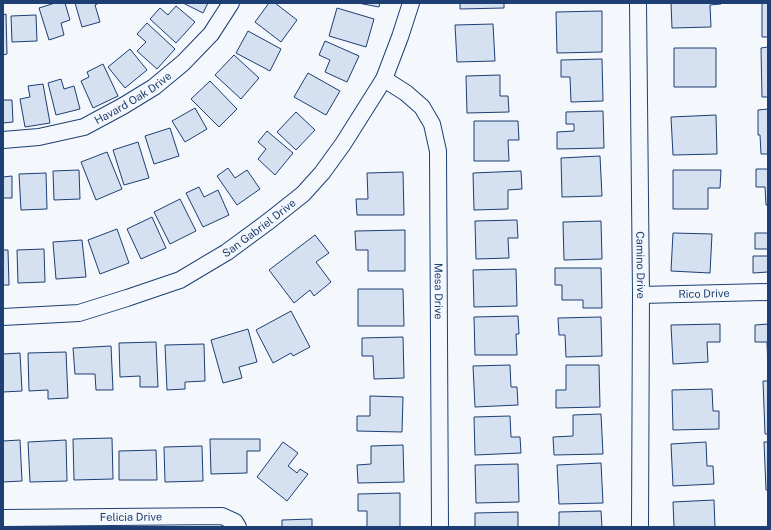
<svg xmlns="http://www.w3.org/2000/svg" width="771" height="530" font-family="'Public Sans',sans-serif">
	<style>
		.building { fill: #d5e0f0; stroke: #1d3f73 }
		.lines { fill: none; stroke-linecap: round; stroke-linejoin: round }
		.minor-casing { stroke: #1d3f73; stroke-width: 18 }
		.minor { stroke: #f4f7fb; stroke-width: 16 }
		.labels { text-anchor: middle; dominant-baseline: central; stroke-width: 3; stroke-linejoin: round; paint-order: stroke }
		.street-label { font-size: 11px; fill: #1d3f73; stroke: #f4f7fb }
	</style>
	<rect width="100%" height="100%" fill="#f4f7fb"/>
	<path class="building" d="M55,3h10l5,17 -9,3 3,12 -15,5 -10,-32z
		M75,3h24l-4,2 5,17 -18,5z
		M183,3h25l-5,10z
		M269,3h6l22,17 -16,22 -26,-20z
		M358,3h22l-1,4z
		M460,3h44v5l-44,1z
		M671,3h50v1l-11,1 1,22 -39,1z
		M762,3h6v34h-6z
		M176,6l19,16 -19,21 -26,-24 10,-11 8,7z
		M337,8l37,11 -8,28 -37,-11z
		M602,11v41l-45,1 -1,-41z
		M6,14l1,40 -4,1v-40z
		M36,15l1,26 -25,1 -1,-26z
		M147,23l28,26 -18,20 -20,-18 9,-9 -9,-8z
		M493,24l2,37 -38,1 -2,-37z
		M248,31l33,18 -11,22 -34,-18z
		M325,41l34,15 -12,26 -22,-10 5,-12 -11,-5z
		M768,47v50h-6l-1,-49z
		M674,48h42v39h-42z
		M130,49l17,21 -22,18 -17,-21z
		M234,55l25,23 -18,21 -26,-24z
		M602,59l1,42 -32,1 -1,-25h-9v-17z
		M103,64l15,32 -25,12 -12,-27 8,-4 -2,-5z
		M308,73l32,18 -14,24 -32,-18z
		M500,75v21h8l1,16 -42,1 -1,-37z
		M61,79l3,10 10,-3 6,23 -24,6 -8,-32z
		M210,81l27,28 -18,18 -28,-28z
		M43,84l7,39 -25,4 -5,-28 10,-2 -2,-11z
		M3,100h9l1,22 -10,1z
		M195,108l12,21 -22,13 -13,-21z
		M768,109v45h-7l-1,-19h-2v-25z
		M603,111l1,37 -47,1v-17l17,-1v-7h-8v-12z
		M296,112l19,18 -19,20 -19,-18z
		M716,115l1,39 -44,1 -2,-38z
		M474,121h44l1,19h-11l1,21h-35z
		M170,128l9,28 -25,8 -9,-28z
		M267,131l26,22 -18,22 -17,-16 8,-10 -8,-7z
		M138,142l11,36 -25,7 -11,-35z
		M107,152l15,37 -26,11 -15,-38z
		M600,156l2,40 -40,1 -1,-39z
		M228,168l7,10 12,-8 13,19 -23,16 -20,-29z
		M756,169h12v36h-2l-1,-18h-9z
		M79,170l1,29 -26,1 -1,-29z
		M673,170h48l-1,18h-12v21h-35z
		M521,171l1,18 -14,1v19l-34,1 -1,-37z
		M403,172l1,43h-47l-1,-16h12l-1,-26z
		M46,173l1,36 -26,1 -2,-36z
		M12,176v22h-9v-21z
		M199,187l5,10 14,-7 11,25 -26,12 -17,-34z
		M180,199l16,32 -26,13 -16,-32z
		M152,217l14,31 -25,11 -14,-30z
		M517,220l1,18h-10l1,20 -33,1 -1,-38z
		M601,221l1,38 -38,1 -1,-38z
		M117,229l12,34 -29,11 -12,-34z
		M405,230v41h-37v-21h-12l-1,-19z
		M673,233l39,1 -2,39 -39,-2z
		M755,233h13v16h-13z
		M315,235l14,18 -13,9 15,20 -17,14 -4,-6 -16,13 -25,-33z
		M82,240l4,37 -30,2 -3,-37z
		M44,249l1,33 -27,1 -1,-33z
		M3,250h5l1,35h-6z
		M753,256h15v16l-15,1z
		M555,268h46l1,40h-19v-8h-21v-15h-7z
		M516,269l1,37 -43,1 -1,-37z
		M358,289h45l1,37h-46z
		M291,311l19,36 -17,9 -2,-3 -18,10 -17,-33z
		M518,316l1,18h-3l1,21h-42l-1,-38z
		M601,317l1,39 -36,1 -1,-22h-6l-1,-17z
		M720,324v18h-13l1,20 -35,2 -2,-39z
		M768,324v44l-1,-26h-12v-17z
		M248,329l9,33 -18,5 3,11 -19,5 -12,-43z
		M403,337l1,41 -30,1 -1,-23h-11v-18z
		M156,342l2,45h-18v-11l-20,1 -1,-34z
		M204,344l1,37 -20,1v7l-18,1 -2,-45z
		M111,346l2,44h-17l-1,-16h-20l-2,-26z
		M66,352l2,46 -20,1v-9l-19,1 -1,-38z
		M20,353l2,38 -19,1v-38z
		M510,365l1,22h6l1,18 -43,2 -2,-41z
		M566,365h33l1,42 -44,1v-18h10z
		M763,381h5v53h-3z
		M712,389l1,22h6v18l-46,1 -1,-40z
		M370,396l33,1 -1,35 -45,-1v-15h13z
		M601,414l2,40 -49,1 -1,-18 20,-1v-21z
		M510,416l1,21h9l1,16 -46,2 -1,-38z
		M112,438l1,41 -39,1 -1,-41z
		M210,439h50v12h-13v22l-36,1z
		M20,440l2,41 -19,1v-41z
		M66,440l1,41 -37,1 -2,-40z
		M283,442l15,11 -10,13 9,7 3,-4 8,5 -21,27 -30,-24z
		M706,442l1,24h6l1,18 -41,2 -2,-42z
		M764,442h4v48h-2z
		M403,445l1,37 -46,1 -1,-18 14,-1v-18z
		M202,446l1,35 -38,1 -1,-35z
		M156,450l1,30h-38v-29z
		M601,463l2,40 -44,1 -2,-39z
		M518,464l1,38 -43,1 -1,-38z
		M400,493v34h-33v-16h-9v-17z
		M714,500l1,27h-41l-1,-25z
		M601,511l1,16h-43v-15z
		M518,512v15h-43v-14z
		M312,519v8h-30v-7z"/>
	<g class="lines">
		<g class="minor-casing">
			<g id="minor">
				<path id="s1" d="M638,3l3,292 -1,232"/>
				<path id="s2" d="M384,79l22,14 16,14 10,17 6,27 2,376"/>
				<path id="s3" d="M3,140l36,-3 45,-10 39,-21 31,-19 29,-24 28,-29 20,-31"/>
				<path id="s4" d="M641,295l127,-3"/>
				<path id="s5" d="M3,317l76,-4 48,-15 53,-18 47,-28 42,-31 34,-27 19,-21 21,-29 41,-65 16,-42 11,-34"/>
				<path id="s6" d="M3,518l219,-2 13,6 3,5"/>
			</g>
		</g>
		<use href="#minor" class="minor"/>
	</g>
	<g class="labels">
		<g class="street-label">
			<text stroke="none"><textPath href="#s3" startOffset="139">Havard Oak Drive</textPath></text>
			<text stroke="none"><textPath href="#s5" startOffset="277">San Gabriel Drive</textPath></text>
			<text stroke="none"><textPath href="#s1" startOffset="262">Camino Drive</textPath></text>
			<text stroke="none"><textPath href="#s2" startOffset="235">Mesa Drive</textPath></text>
			<text stroke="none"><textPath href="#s4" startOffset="63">Rico Drive</textPath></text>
			<text stroke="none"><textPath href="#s6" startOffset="128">Felicia Drive</textPath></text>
		</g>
	</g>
	<rect width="771" height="530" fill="none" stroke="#1d3f73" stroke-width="8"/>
</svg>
